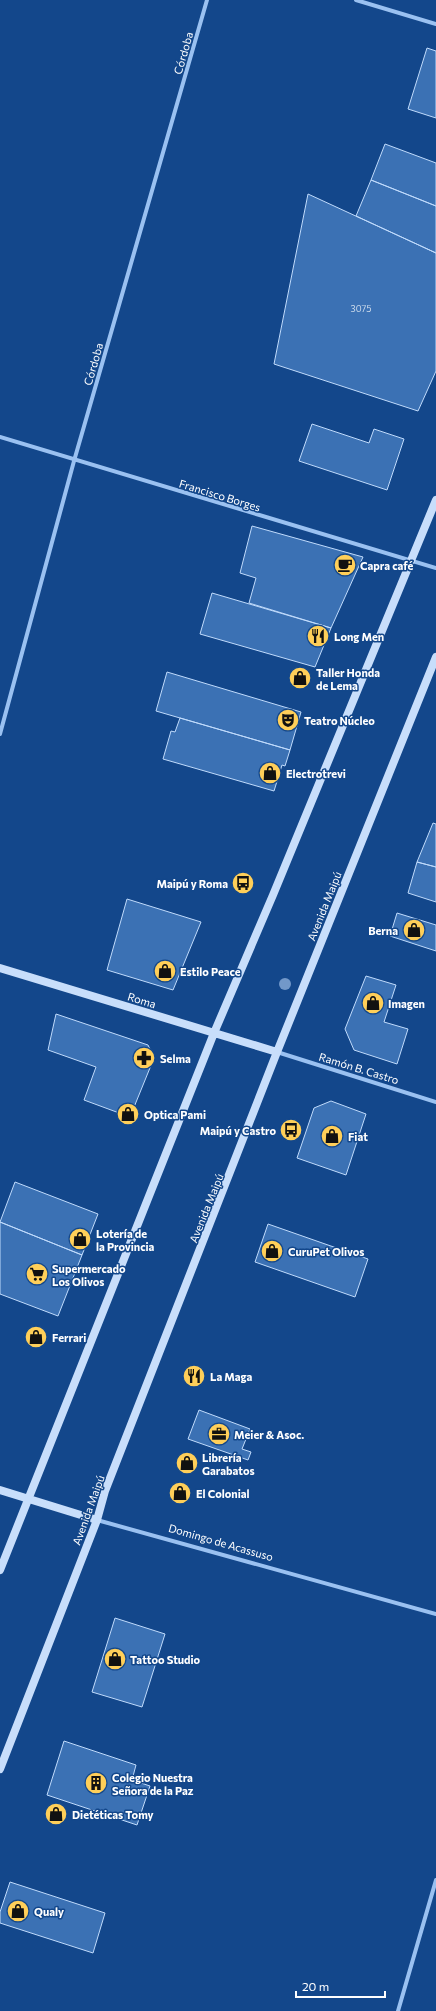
<svg xmlns="http://www.w3.org/2000/svg" width="436" height="2011" font-family="Commissioner,sans-serif">
	<style>
		.building { fill: #3b71b4; stroke: #c0dbfc }
		.lines { fill: none; stroke-linecap: round; stroke-linejoin: round }
		.street { stroke: #9ac1f1; stroke-width: 4 }
		.secondary { stroke: #c8defb; stroke-width: 8 }
		.tree { fill: #7298c9 }
		.labels { text-anchor: middle; dominant-baseline: central; stroke-width: 3; stroke-linejoin: round; paint-order: stroke }
		.number-label { font-size: 9px; fill: #cedcec }
		.street-label { font-size: 11px; fill: #fff; stroke: #13478b }
		.poi-label { font-size: 11px; font-weight: bold; fill: #fff; stroke: #13478b; text-anchor: start }
	</style>
	<rect width="100%" height="100%" fill="#13478b"/>
	<path class="building" d="M427,48l9,3v67l-28,-9z
		M385,144l51,19v43l-65,-26z
		M371,180l65,26v47l-80,-37z
		M308,194l128,59v118l-18,40 -144,-47z
		M312,424l57,19 5,-14 30,10 -17,51 -88,-29z
		M252,526l111,31 -32,71 -82,-25 7,-25 -16,-5z
		M212,593l119,35 -16,39 -115,-33z
		M167,672l134,40 -11,38 -134,-39z
		M180,718l110,32 -5,16 -3,-1 -8,26 -111,-32 8,-28 4,1z
		M433,823l3,1v43l-19,-5z
		M417,862l19,5v35l-28,-9z
		M127,899l74,23 -28,68 -66,-20z
		M397,913l39,12v26l-46,-15z
		M366,976l30,9 -12,37 24,7 -11,35 -43,-14 -9,-21z
		M56,1014l92,31 6,13 -24,59 -46,-17 12,-33 -48,-17z
		M331,1101l35,13 -20,61 -49,-17 17,-50z
		M15,1182l83,32 -16,41 -82,-33z
		M0,1222l82,33 -24,61 -58,-22z
		M268,1224l100,35 -13,38 -100,-35z
		M199,1410l51,19 -8,20 9,3 -3,8 -60,-21z
		M115,1618l50,16 -23,73 -50,-15z
		M64,1741l72,24 -4,15 18,6 -13,39 -90,-30z
		M10,1882l95,31 -12,40 -93,-30v-11z"/>
	<g class="lines">
		<path class="street" d="M356,0l80,24
			M0,437l436,131
			M0,734l74,-273 133,-461
			M277,1052l159,50
			M97,1520l339,94
			M398,2011l38,-131"/>
		<path class="secondary" d="M0,968l277,84
			M0,1490l97,30
			M0,1570l214,-537 59,-138 163,-395
			M0,1769l97,-249 8,-29 172,-439 159,-395"/>
	</g>
	<circle class="tree" cx="285" cy="984" r="6"/>
	<defs>
		<g id="cafe-disc" transform="scale(1.15)"><circle r="9.5" fill="#ffcf59" stroke="#13478b"/><path d="M-5.5-4.5H6V0H3Q3 3.5 0 3.5H-2.5Q-5.5 3.5-5.5 0ZM3-3.2v2h1.7v-2ZM-6 4.5H4V6H-6Z" fill="#111"/></g>
		<g id="restaurant-disc" transform="scale(1.15)"><circle r="9.5" fill="#ffcf59" stroke="#13478b"/><path d="M-5-6h1v4h1v-4h1v4h1v-4h1v5L-1.5 .5V6h-2V.5L-5-1ZM5-6V6H3V1.5H1.5Q1.5-4 5-6Z" fill="#111"/></g>
		<g id="shop-disc" transform="scale(1.15)"><circle r="9.5" fill="#ffcf59" stroke="#13478b"/><path d="M-5-2.5h2.3a2.7 3.5 0 0 1 5.4 0H5L5.5 6h-11ZM-1.5-2.5h3a1.5 2.3 0 0 0-3 0Z" fill="#111"/></g>
		<g id="theatre-disc" transform="scale(1.15)"><circle r="9.5" fill="#ffcf59" stroke="#13478b"/><path d="M-5-5.5Q0-4 5-5.5V0Q5 5 0 6Q-5 5-5 0ZM-3.3-2.5H-1v1.5H-3.3ZM1-2.5H3.3v1.5H1ZM-2.8 1Q0 5.5 2.8 1Z" fill="#111"/></g>
		<g id="bus-disc" transform="scale(1.15)"><circle r="9.5" fill="#ffcf59" stroke="#13478b"/><path d="M-5-6H5V4H4V6H2V4H-2V6H-4V4H-5ZM-3.5-4V0h7V-4ZM-3.5 1.2v1.5H-2V1.2ZM2 1.2v1.5H3.5V1.2Z" fill="#111"/></g>
		<g id="pharmacy-disc" transform="scale(1.15)"><circle r="9.5" fill="#ffcf59" stroke="#13478b"/><path d="M-2-6h4v4h4v4h-4v4h-4v-4h-4v-4h4Z" fill="#111"/></g>
		<g id="supermarket-disc" transform="scale(1.15)"><circle r="9.5" fill="#ffcf59" stroke="#13478b"/><path d="M-6-5.5h2.5l.6 2H6L4.5 2H-2.5L-4.4-4H-6ZM-1.5 3.2a1.3 1.3 0 1 0 .1 0ZM3 3.2a1.3 1.3 0 1 0 .1 0Z" fill="#111"/></g>
		<g id="office-disc" transform="scale(1.15)"><circle r="9.5" fill="#ffcf59" stroke="#13478b"/><path d="M-6-3h4V-5.5h4V-3h4V5H-6ZM-1-4.5V-3h2v-1.5ZM-6 0V1H6V0Z" fill="#111"/></g>
		<g id="building-disc" transform="scale(1.15)"><circle r="9.5" fill="#ffcf59" stroke="#13478b"/><path d="M-4-6H4V6H1V3H-1V6H-4ZM-2.5-4.3h1.7v1.8h-1.7ZM.8-4.3h1.7v1.8H.8ZM-2.5-1h1.7V.8h-1.7ZM.8-1h1.7V.8H.8Z" fill="#111"/></g>
	</defs>
	<g fill-rule="evenodd">
		<use href="#cafe-disc" x="345" y="565"/>
		<use href="#restaurant-disc" x="318" y="636"/>
		<use href="#shop-disc" x="300" y="678"/>
		<use href="#theatre-disc" x="288" y="720"/>
		<use href="#shop-disc" x="270" y="773"/>
		<use href="#bus-disc" x="243" y="883"/>
		<use href="#shop-disc" x="414" y="930"/>
		<use href="#shop-disc" x="165" y="971"/>
		<use href="#shop-disc" x="373" y="1003"/>
		<use href="#pharmacy-disc" x="144" y="1058"/>
		<use href="#shop-disc" x="128" y="1114"/>
		<use href="#bus-disc" x="291" y="1130"/>
		<use href="#shop-disc" x="332" y="1136"/>
		<use href="#shop-disc" x="80" y="1239"/>
		<use href="#shop-disc" x="272" y="1251"/>
		<use href="#supermarket-disc" x="37" y="1274"/>
		<use href="#shop-disc" x="36" y="1337"/>
		<use href="#restaurant-disc" x="194" y="1376"/>
		<use href="#office-disc" x="219" y="1434"/>
		<use href="#shop-disc" x="187" y="1463"/>
		<use href="#shop-disc" x="180" y="1493"/>
		<use href="#shop-disc" x="115" y="1659"/>
		<use href="#building-disc" x="96" y="1783"/>
		<use href="#shop-disc" x="56" y="1814"/>
		<use href="#shop-disc" x="18" y="1911"/>
	</g>
	<g class="labels">
		<g class="number-label">
			<text x="361" y="308">3075</text>
		</g>
		<g class="street-label">
			<text transform="translate(183 53) rotate(-74)">Córdoba</text>
			<text transform="translate(93 364) rotate(-74)">Córdoba</text>
			<text transform="translate(220 495) rotate(17)">Francisco Borges</text>
			<text transform="translate(324 906) rotate(-68)">Avenida Maipú</text>
			<text transform="translate(142 1000) rotate(17)">Roma</text>
			<text transform="translate(359 1068) rotate(17)">Ramón B. Castro</text>
			<text transform="translate(206 1208) rotate(-68)">Avenida Maipú</text>
			<text transform="translate(88 1510) rotate(-70)">Avenida Maipú</text>
			<text transform="translate(221 1542) rotate(16)">Domingo de Acassuso</text>
		</g>
		<g class="poi-label">
			<text x="360" y="565">Capra café</text>
			<text x="334" y="636">Long Men</text>
			<text x="316" y="672">Taller Honda<tspan x="316" dy="13">de Lema</tspan></text>
			<text x="304" y="720">Teatro Núcleo</text>
			<text x="286" y="773">Electrotrevi</text>
			<text x="228" y="883" text-anchor="end">Maipú y Roma</text>
			<text x="398" y="930" text-anchor="end">Berna</text>
			<text x="180" y="971">Estilo Peace</text>
			<text x="388" y="1003">Imagen</text>
			<text x="160" y="1058">Selma</text>
			<text x="144" y="1114">Optica Pami</text>
			<text x="276" y="1130" text-anchor="end">Maipú y Castro</text>
			<text x="348" y="1136">Fiat</text>
			<text x="96" y="1233">Lotería de<tspan x="96" dy="13">la Provincia</tspan></text>
			<text x="288" y="1251">CuruPet Olivos</text>
			<text x="52" y="1268">Supermercado<tspan x="52" dy="13">Los Olivos</tspan></text>
			<text x="52" y="1337">Ferrari</text>
			<text x="210" y="1376">La Maga</text>
			<text x="234" y="1434">Meier &amp; Asoc.</text>
			<text x="202" y="1457">Librería<tspan x="202" dy="13">Garabatos</tspan></text>
			<text x="196" y="1493">El Colonial</text>
			<text x="130" y="1659">Tattoo Studio</text>
			<text x="112" y="1777">Colegio Nuestra<tspan x="112" dy="13">Señora de la Paz</tspan></text>
			<text x="72" y="1814">Dietéticas Tomy</text>
			<text x="34" y="1911">Qualy</text>
		</g>
	</g>
	<path d="M296 1991v6h89v-6" fill="none" stroke="#ffffff" stroke-width="2"/>
	<text x="302" y="1991" font-size="12" fill="#ffffff" stroke="#13478b" stroke-width="3" paint-order="stroke">20 m</text>
</svg>
